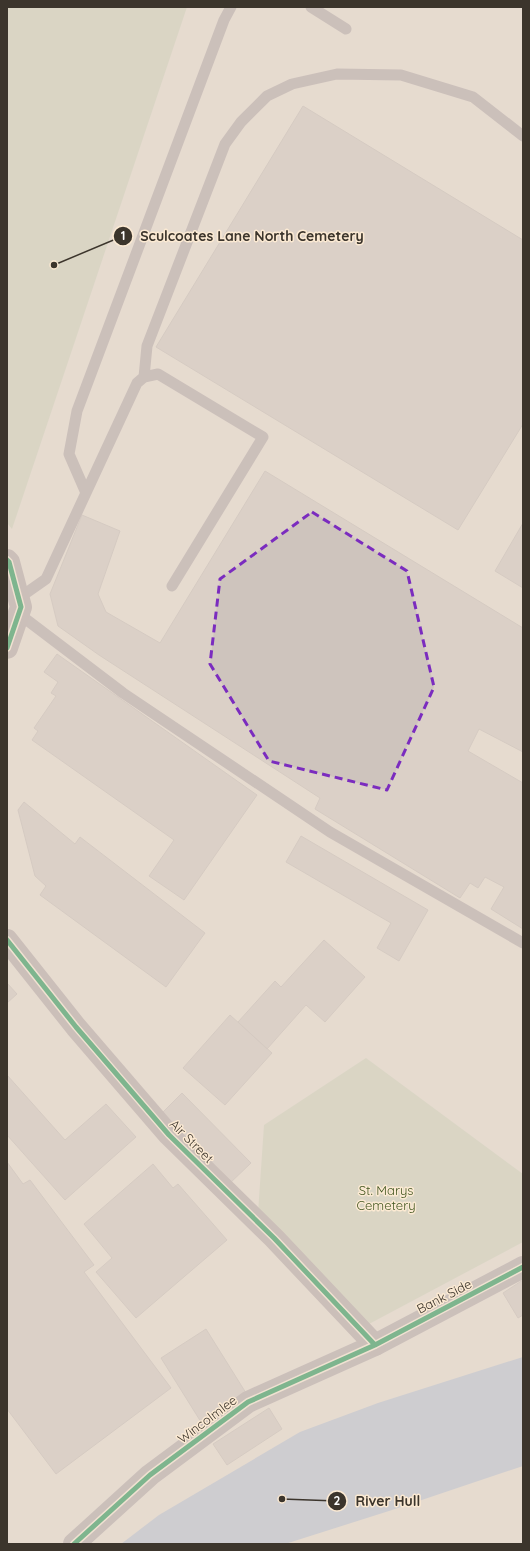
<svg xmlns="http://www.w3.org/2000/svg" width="530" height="1551" font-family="Quicksand,sans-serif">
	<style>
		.green { fill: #cccfb7 }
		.water { fill: #b1bcd0 }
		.building { fill: #cec4bd; stroke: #c2b7b1 }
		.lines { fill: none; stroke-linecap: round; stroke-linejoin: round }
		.lane { stroke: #ac9fa0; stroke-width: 11 }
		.street { stroke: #ac9fa0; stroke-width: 22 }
		.secondary { stroke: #ac9d9d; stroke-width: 22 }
		.cycleway-casing { stroke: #fcead3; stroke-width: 8 }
		.cycleway { stroke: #00873e; stroke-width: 5 }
		.marked { fill: none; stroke: #7b2cbf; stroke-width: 3; stroke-dasharray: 8 5; stroke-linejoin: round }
		.labels { text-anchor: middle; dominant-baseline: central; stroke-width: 3; stroke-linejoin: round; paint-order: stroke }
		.street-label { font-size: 13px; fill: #3c352c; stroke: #fcead3 }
		.park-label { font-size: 13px; fill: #445822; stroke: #fcead3 }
		.leader { fill: none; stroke: #3c352c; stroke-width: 1.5 }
		.callout-dot { fill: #3c352c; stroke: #fcead3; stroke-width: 1.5 }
		.mark-label { font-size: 12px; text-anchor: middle; font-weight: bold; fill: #fff }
		.callout-label { font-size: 14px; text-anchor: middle; font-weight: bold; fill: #3c352c; stroke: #fcead3; stroke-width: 3; stroke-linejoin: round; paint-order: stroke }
	</style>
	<rect width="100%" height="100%" fill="#e6dbcf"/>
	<path class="green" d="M7,7h180l-175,522 -5,-6z
		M366,1058l157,116v68l-154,82 -111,-111 6,-88z"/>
	<path class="water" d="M523,1357v109l-131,44 -107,34h-164l38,-29 141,-83 78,-29z"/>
	<path class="building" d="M303,106l220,134v184l-65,106 -302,-183z
		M265,471l258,157v124l-44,-23 -11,22 55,32v146l-32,-20 13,-22 -19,-10 -7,11 -8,-5 -10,15 -145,-89 5,-11 -221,-143 -41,-29 -8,-32 32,-79 38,16 -22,63 8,18 54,31z
		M523,523v65l-28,-17z
		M57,654l200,141 -73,105 -35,-24 25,-36 -142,-100 6,-9 -4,-3 22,-32 -5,-3 7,-11 -14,-10z
		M24,802l51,42 5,-7 125,96 -39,54 -126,-92 6,-9 -11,-10 -17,-66z
		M301,836l127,74 -29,51 -22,-13 14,-25 -105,-61z
		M324,940l41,37 -40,45 -19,-17 -39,44 -29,-27 37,-41 6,6z
		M7,983l10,11 -10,9z
		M230,1015l42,38 -47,52 -42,-37z
		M7,1075l58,65 41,-36 30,33 -71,63 -58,-65z
		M182,1093l69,70 -23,22 -69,-69z
		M7,1162l16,22 7,-4 64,85 -10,7 87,116 -115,86 -49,-65z
		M153,1164l20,24 5,-4 49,56 -91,78 -40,-46 16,-14 -28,-34z
		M523,1280v35l-5,3 -15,-25z
		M206,1329l40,64 -45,29 -40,-64z
		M269,1408l13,21 -55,36 -14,-21z"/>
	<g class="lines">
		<path class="lane" d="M311,7l35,22
			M144,377l3,-31 78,-202 16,-22 26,-26 25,-12 45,-10 64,1 72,22 50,39
			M86,493l-17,-39 8,-43 147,-391 7,-13
			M19,598l27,-19 91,-196 7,-6 14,-3 105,63 -91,149
			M19,614l104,79 207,139 193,111"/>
		<path class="street" d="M74,1544l76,-69 98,-73 127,-57 148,-78"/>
		<path class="secondary" d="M7,560l2,2 12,45 -14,41
			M7,940l69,87 93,108 105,103 101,107"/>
		<g class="cycleway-casing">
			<path id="cycleway" d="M7,560l2,2 12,45 -14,41
				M7,940l69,87 93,108 105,103 101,107
				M74,1544l76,-69 98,-73 127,-57 148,-78"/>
		</g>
		<use href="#cycleway" class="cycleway"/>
	</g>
	<path d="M0 0H530V1551H0ZM312,512l95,59 27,116 -47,103 -118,-29 -59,-97 10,-85z" fill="#e6dbcf" fill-opacity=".55" fill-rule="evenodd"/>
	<path class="marked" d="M312,512l95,59 27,116 -47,103 -118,-29 -59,-97 10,-85z"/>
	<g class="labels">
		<g class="street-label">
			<text transform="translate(192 1141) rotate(45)">Air Street</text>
			<text transform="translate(444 1296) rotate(-27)">Bank Side</text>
			<text transform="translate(207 1419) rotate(-37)">Wincolmlee</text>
		</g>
		<g class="park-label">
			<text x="386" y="1190">St. Marys<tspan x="386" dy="15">Cemetery</tspan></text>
		</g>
	</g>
	<path class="leader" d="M54 265L123 236M282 1499L337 1501"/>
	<g class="callout-dot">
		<circle cx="54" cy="265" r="4"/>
		<circle cx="282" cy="1499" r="4"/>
		<circle cx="123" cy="236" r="10"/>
		<circle cx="337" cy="1501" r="10"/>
	</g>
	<g class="mark-label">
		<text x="123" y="240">1</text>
		<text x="337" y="1505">2</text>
	</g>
	<g class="callout-label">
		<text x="252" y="241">Sculcoates Lane North Cemetery</text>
		<text x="388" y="1506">River Hull</text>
	</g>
	<rect width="530" height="1551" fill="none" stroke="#3c352c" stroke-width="16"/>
</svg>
